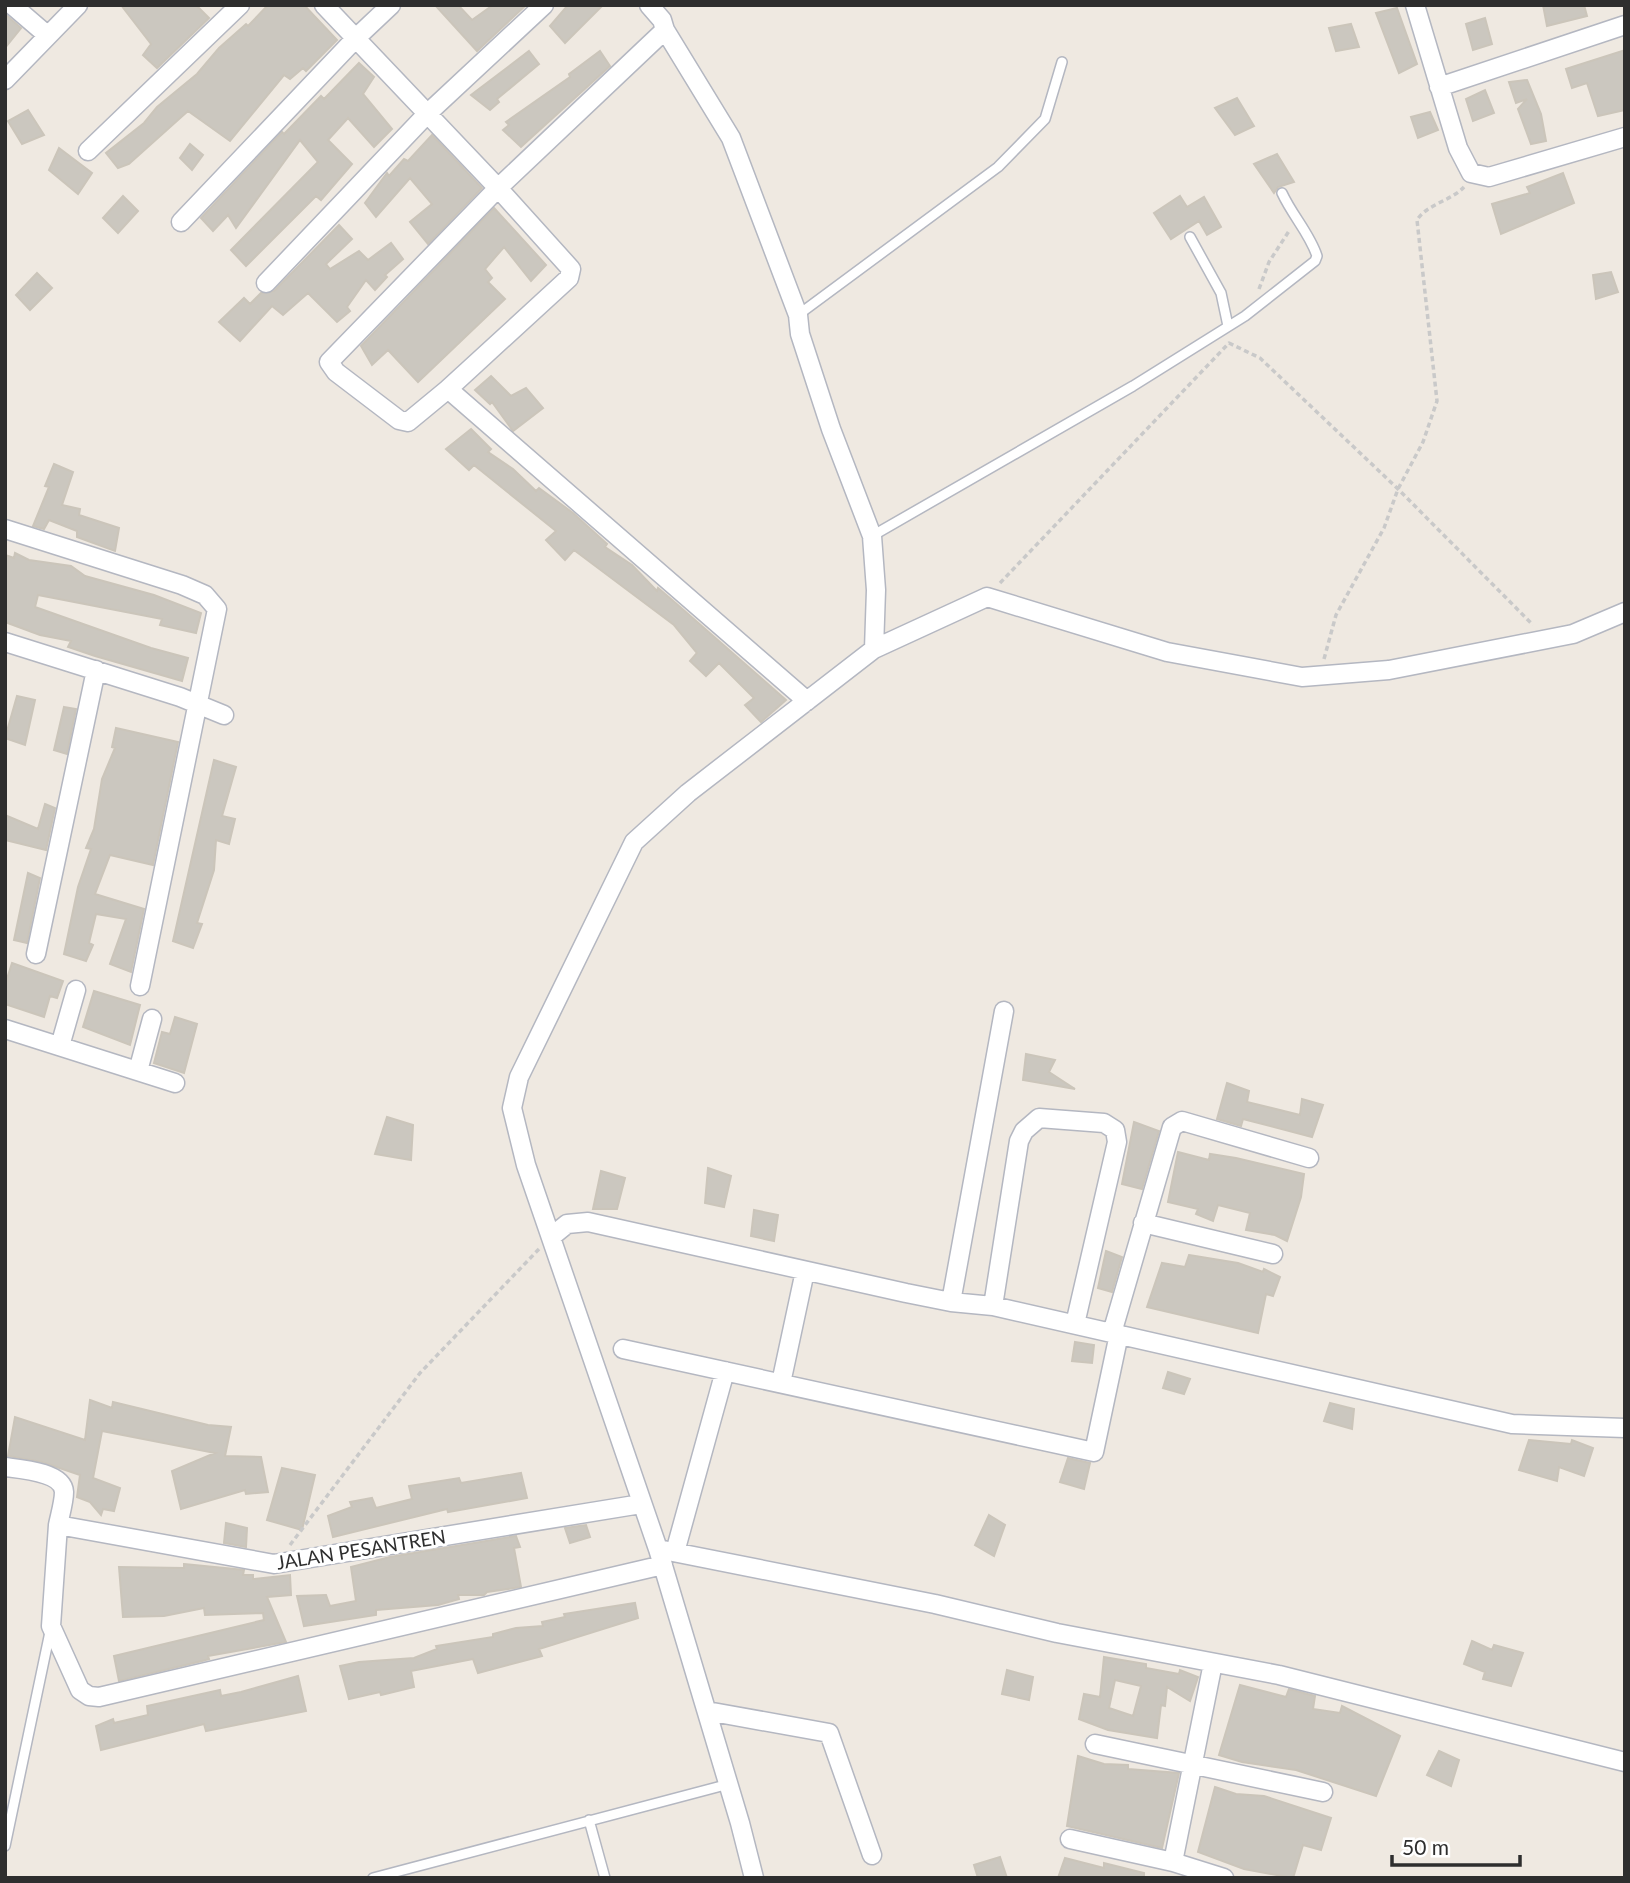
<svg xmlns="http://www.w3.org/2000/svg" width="1630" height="1883" font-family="Lato,sans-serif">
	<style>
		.building { fill: #cbc7bf; stroke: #cbc5ba; stroke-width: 2; fill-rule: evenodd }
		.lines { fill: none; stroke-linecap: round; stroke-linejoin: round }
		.lane-casing { stroke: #b4b7c1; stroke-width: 12 }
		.street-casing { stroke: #b4b7c1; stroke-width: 21 }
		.path { stroke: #c9c9c9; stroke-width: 3.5; stroke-dasharray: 5 3.5; stroke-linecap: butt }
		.lane { stroke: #fff; stroke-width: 9 }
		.street { stroke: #fff; stroke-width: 18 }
		.labels { text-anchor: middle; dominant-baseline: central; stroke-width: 6; stroke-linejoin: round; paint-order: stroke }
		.street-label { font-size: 19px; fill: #2e2e2e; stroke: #fff }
	</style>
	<rect width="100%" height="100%" fill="#efe9e1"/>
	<path class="building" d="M121,5h75l13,13 -52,50 -14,-13 8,-11z
		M268,5h36l33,35 -31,31 -3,-3 -13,11 -6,-4 -54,66 -42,-30 -59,53 -11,4 -12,-15 38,-30 13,-16 40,-33 22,-26 27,-24 2,2z
		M435,5h23l14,15 21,-15h33l-49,46z
		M568,5h35l-38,38 -15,-17z
		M1543,5h41l3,11 -40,10z
		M1397,8l20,56 -18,9 -23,-60z
		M5,14l16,14 -16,20z
		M1485,18l7,26 -19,6 -7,-26z
		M1351,24l8,23 -23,4 -7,-23z
		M1625,50v60l-27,6 -11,-33 -15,5 -6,-19z
		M529,51l10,13 -42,35 2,3 -9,8 -19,-15z
		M600,51l10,15 -89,81 -18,-17 6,-5 -3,-3 64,-45 -1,-3z
		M359,63l15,14 -11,17 29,35 -18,18 -26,-29 -20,22 24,24 -31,36 -5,-4 -70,70 -15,-16 87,-88 -18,-22 -64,88 -8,-13 -15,16 -12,-13 81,-86 2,2 37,-38 3,3z
		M1527,80l14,34 5,27 -15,3 -13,-35 9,-10 -11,4 -7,-21z
		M1485,90l9,23 -21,8 -7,-22z
		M1237,98l17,28 -19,9 -20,-27z
		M28,110l16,25 -22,9 -14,-23z
		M1430,112l8,18 -20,8 -7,-21z
		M432,135l50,53 -54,56 -18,-22 22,-18 -22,-26 -34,39 -11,-14 22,-30 2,3 15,-17 4,2z
		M190,144l13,11 -11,15 -12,-12z
		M59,148l33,25 -14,21 -29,-24z
		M1277,154l17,28 -16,5 -4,6 -20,-29z
		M1563,173l11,30 -73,31 -9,-30 38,-11 -3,-6z
		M123,196l15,15 -20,22 -15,-15z
		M1180,196l7,11 17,-10 17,30 -14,8 -8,-14 -28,18 -17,-26z
		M494,208l52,57 -15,16 -27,-34 -19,22 7,9 -4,4 17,17 -87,83 -30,-32 -16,15 -11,-19z
		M339,225l13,14 -26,25 4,5 29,-18 9,9 23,-17 12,16 -18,16 2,2 -12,13 -9,-10 -19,27 3,4 -13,11 -29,-29 -25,22 -11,-9 -32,35 -21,-19 25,-24 6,6 11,-11 13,-2z
		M1611,272l7,20 -22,7 -3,-24z
		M37,273l15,15 -22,22 -14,-15z
		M491,376l20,20 15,-8 17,20 -30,23 -21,-29 -2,2 -15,-14z
		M471,429l20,20 -3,3 25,17 23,22 3,-3 34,25 34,31 -2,3 27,18 25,26 1,-3 13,11 115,101 -25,22 -16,-17 9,-7 -35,-35 -13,13 -16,-15 7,-8 -23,-28 -100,-75 -9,10 -19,-20 10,-9 -82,-66 -5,5 -23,-21z
		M54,464l19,8 -11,33 18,4 -1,6 40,13 -4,23 -38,-14v-6l-28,-11 -5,9 -11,-3 16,-39 -4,-1z
		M15,553l14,7 42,6 14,10 69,19 47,18 -5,20 -36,-8 2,-6 -124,-24 -3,12 116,41 37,10 -6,23 -87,-25 -27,-9 3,-6 -31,-6 -35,-13v-67l9,3z
		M17,696l18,4 -10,45 -20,-7z
		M64,707l12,2 -9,45 -13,-4z
		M116,728l62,14 -25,123 -43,-10 -15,39 49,15 -13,63 -21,-8 16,-45 -30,-5 -7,29 4,2 -7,16 -22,-7 14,-67 13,-38 -5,-1 8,-19 8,-50 13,-31 -3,-1z
		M214,760l22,7 -14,49 13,3 -6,25 -13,-4 -2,30 -17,53 5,1 -9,24 -20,-7z
		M45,804l10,4 -9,42 -41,-10v-25l33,14z
		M28,873l12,5 -13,65 -13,-3z
		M12,963l51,18 -6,17 -7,-2 -6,21 -39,-13v-19z
		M94,991l46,14 -10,40 -47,-18z
		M175,1017l22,7 -13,49 -30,-10 8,-31 8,2z
		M1026,1054l29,6 -6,12 26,17 -52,-9z
		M1227,1083l22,8 -2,11 53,13 2,-16 21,6 -11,32 -69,-18 -2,7 -24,-7z
		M387,1117l26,8 -2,35 -36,-6z
		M1134,1122l25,9 -17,58 -20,-5z
		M1178,1152l31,8 1,-6 26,4 68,16 -3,23 -14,44 -12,-6 -29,-5 4,-17 -32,-8 -5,16 -17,-7 2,-5 -30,-7z
		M708,1168l23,8 -7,31 -19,-4z
		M601,1171l24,7 -8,31h-24z
		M754,1210l24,5 -4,26 -23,-5z
		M1106,1251l16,6 -10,35 -14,-4z
		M1189,1255l49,8 25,9 1,-3 16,8 -7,19 -7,-2 -8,39 -111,-26 15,-44 23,4z
		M1075,1342l19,3 -2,18 -20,-2z
		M1168,1372l22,7 -6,15 -21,-6z
		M90,1400l22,8 1,-6 95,23 23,2 -6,29 36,1 7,35 -22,2 -1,-4 -64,19 -9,-38 43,-18 -113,-22 -9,47 27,10 -6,23 -11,-2 -2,6 -11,-13 -13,-5 3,-22 -38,-13 -34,-6 7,-39 70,23z
		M1330,1403l24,6 -2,20 -28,-8z
		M1529,1440l42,4 1,-4 21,8 -9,28 -25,-9 -2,14 -38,-11z
		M1068,1458l22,5 -6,26 -24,-7z
		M282,1468l33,7 -13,55 -35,-10z
		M521,1473l6,25 -79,14 -1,-3 -114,28 -5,-21 24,-9 -2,-5 22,-4 4,10 36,-9 -3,-13 50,-8 2,5z
		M989,1515l16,10 -11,31 -19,-11z
		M226,1523l21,5 -1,19 -22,-4z
		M586,1525l4,12 -20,6 -5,-15z
		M516,1536l4,11 -6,1 7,39 -34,5 -3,3h-26l1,4 -21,6 -62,5v5l-72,11 -7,-30 29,-1 4,11 26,-5 -5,-34 39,-10z
		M184,1564l60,6 -1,5h10v4l37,-4 1,20 -24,2 19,45 -78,14 1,3 -7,2 -83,20 -5,-25 150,-36 -1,-7 -58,2 -1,-7 -40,8 -41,1 -4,-50 65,1z
		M635,1603l3,15 -99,31 3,7 -64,17 -5,-14 -62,12 3,16 -33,8 -1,-3 -31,7 -9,-33 19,-4 55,-4 23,-9 -1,-3 57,-9v-3l23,-6 27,-2 -1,-4 23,-5 -1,-3z
		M1472,1641l20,9 2,-5 29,8 -12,33 -28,-7 2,-7 -21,-8z
		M1104,1657l42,7v4l33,6 1,-4 18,7 -8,24 -23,-14 -2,19 -4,-1 -4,33 -49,-8 -29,-11 5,-25 16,3zM1115,1680l26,6 -8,30 -24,-8z
		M1007,1670l26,7 -4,23 -27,-6z
		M298,1676l8,35 -100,20 -2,-7 -103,26 -5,-24 17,-7 1,4 34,-8 -1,-9 73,-16 1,6 20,-4z
		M1240,1685l46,12 3,-8 26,7 -2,13 27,4 2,-7 58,30 -24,60 -80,-26 -54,-8 -23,-7z
		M1439,1751l20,9 -8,26 -24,-11z
		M1078,1756l26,8 24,1v4l51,4 -17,75 -95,-22z
		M1215,1787l21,7 28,2 67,22 -10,32 -18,-5 -10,33 -49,-9 -46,-17z
		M1000,1857l7,21h-29l-4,-13z
		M1065,1858l39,10v-5l40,10v5h-86z"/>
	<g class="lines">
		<g class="lane-casing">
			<path id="lane" d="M1190,237l31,56 7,33
				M798,315l200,-148 47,-48 17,-57
				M872,536l261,-150 112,-70 70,-55 2,-5c-7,-22 -25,-41 -35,-63
				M589,1820l16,58
				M5,1846l45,-214
				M373,1878l356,-94"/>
		</g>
		<g class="street-casing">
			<path id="street" d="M12,5l35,30
				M324,5l174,183 -169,174 7,10 63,48 9,2 40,-33
				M649,5l13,15 3,10 66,108 67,177 2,19 31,95 41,107 4,54 -2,59 -186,144 -54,49 -115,235 -7,31 14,57 132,384 82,274 14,55
				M1415,5l43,143 13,25 18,4 136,-40
				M665,30l-167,158 73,81 -2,9 -121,111 359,312
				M5,80l73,-75
				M1439,87l186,-62
				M88,151l152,-146
				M181,222l175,-184 35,-33
				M266,283l161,-169 117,-109
				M5,529l177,56 23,10 12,14 -77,377
				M5,642l175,55 44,18
				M874,649l113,-52 180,55 135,25 87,-7 184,-36 52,-22
				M36,954l60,-284
				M5,1029l170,54
				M60,1046l16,-56
				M138,1071l14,-52
				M1143,1223l130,31
				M551,1237l16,-13 21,-2 318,71 45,9 42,4 519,118 113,4
				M951,1302l53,-291
				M993,1306l26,-165 5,-10 15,-13 65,5 11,7 2,12 -42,182
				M1112,1333l60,-206 10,-6 127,37
				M623,1349l471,103 25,-118
				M781,1383l24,-112
				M5,1467c15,2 58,5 59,25 0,10 -4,23 -6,33l216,39 367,-60
				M58,1525l-7,101 29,64 9,6 10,1 564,-132
				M658,1549l277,55 122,29 222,42 346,87
				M675,1552l50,-181
				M707,1711l122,22 43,122
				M1095,1744l228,48
				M1070,1839l103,23 51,16
				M1173,1862l40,-199"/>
		</g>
		<path class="path" d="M1259,289l10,-27 20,-31
			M1000,583l229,-240 31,15 138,131 135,136
			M1324,659l12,-44 48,-87 14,-39 25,-47 14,-41 -20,-181c10,-16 34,-19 47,-33
			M290,1545l130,-172 119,-124"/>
		<use href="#lane" class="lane"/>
		<use href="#street" class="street"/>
	</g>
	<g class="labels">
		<g class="street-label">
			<text transform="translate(361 1549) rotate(-9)">JALAN PESANTREN</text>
		</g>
	</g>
	<rect width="1630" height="1883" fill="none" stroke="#2e2e2e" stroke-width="14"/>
	<path d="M1392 1855v10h128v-10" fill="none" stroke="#2e2e2e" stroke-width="3.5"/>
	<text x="1402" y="1855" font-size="21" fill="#2e2e2e" stroke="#ffffff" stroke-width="5" paint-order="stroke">50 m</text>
</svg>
